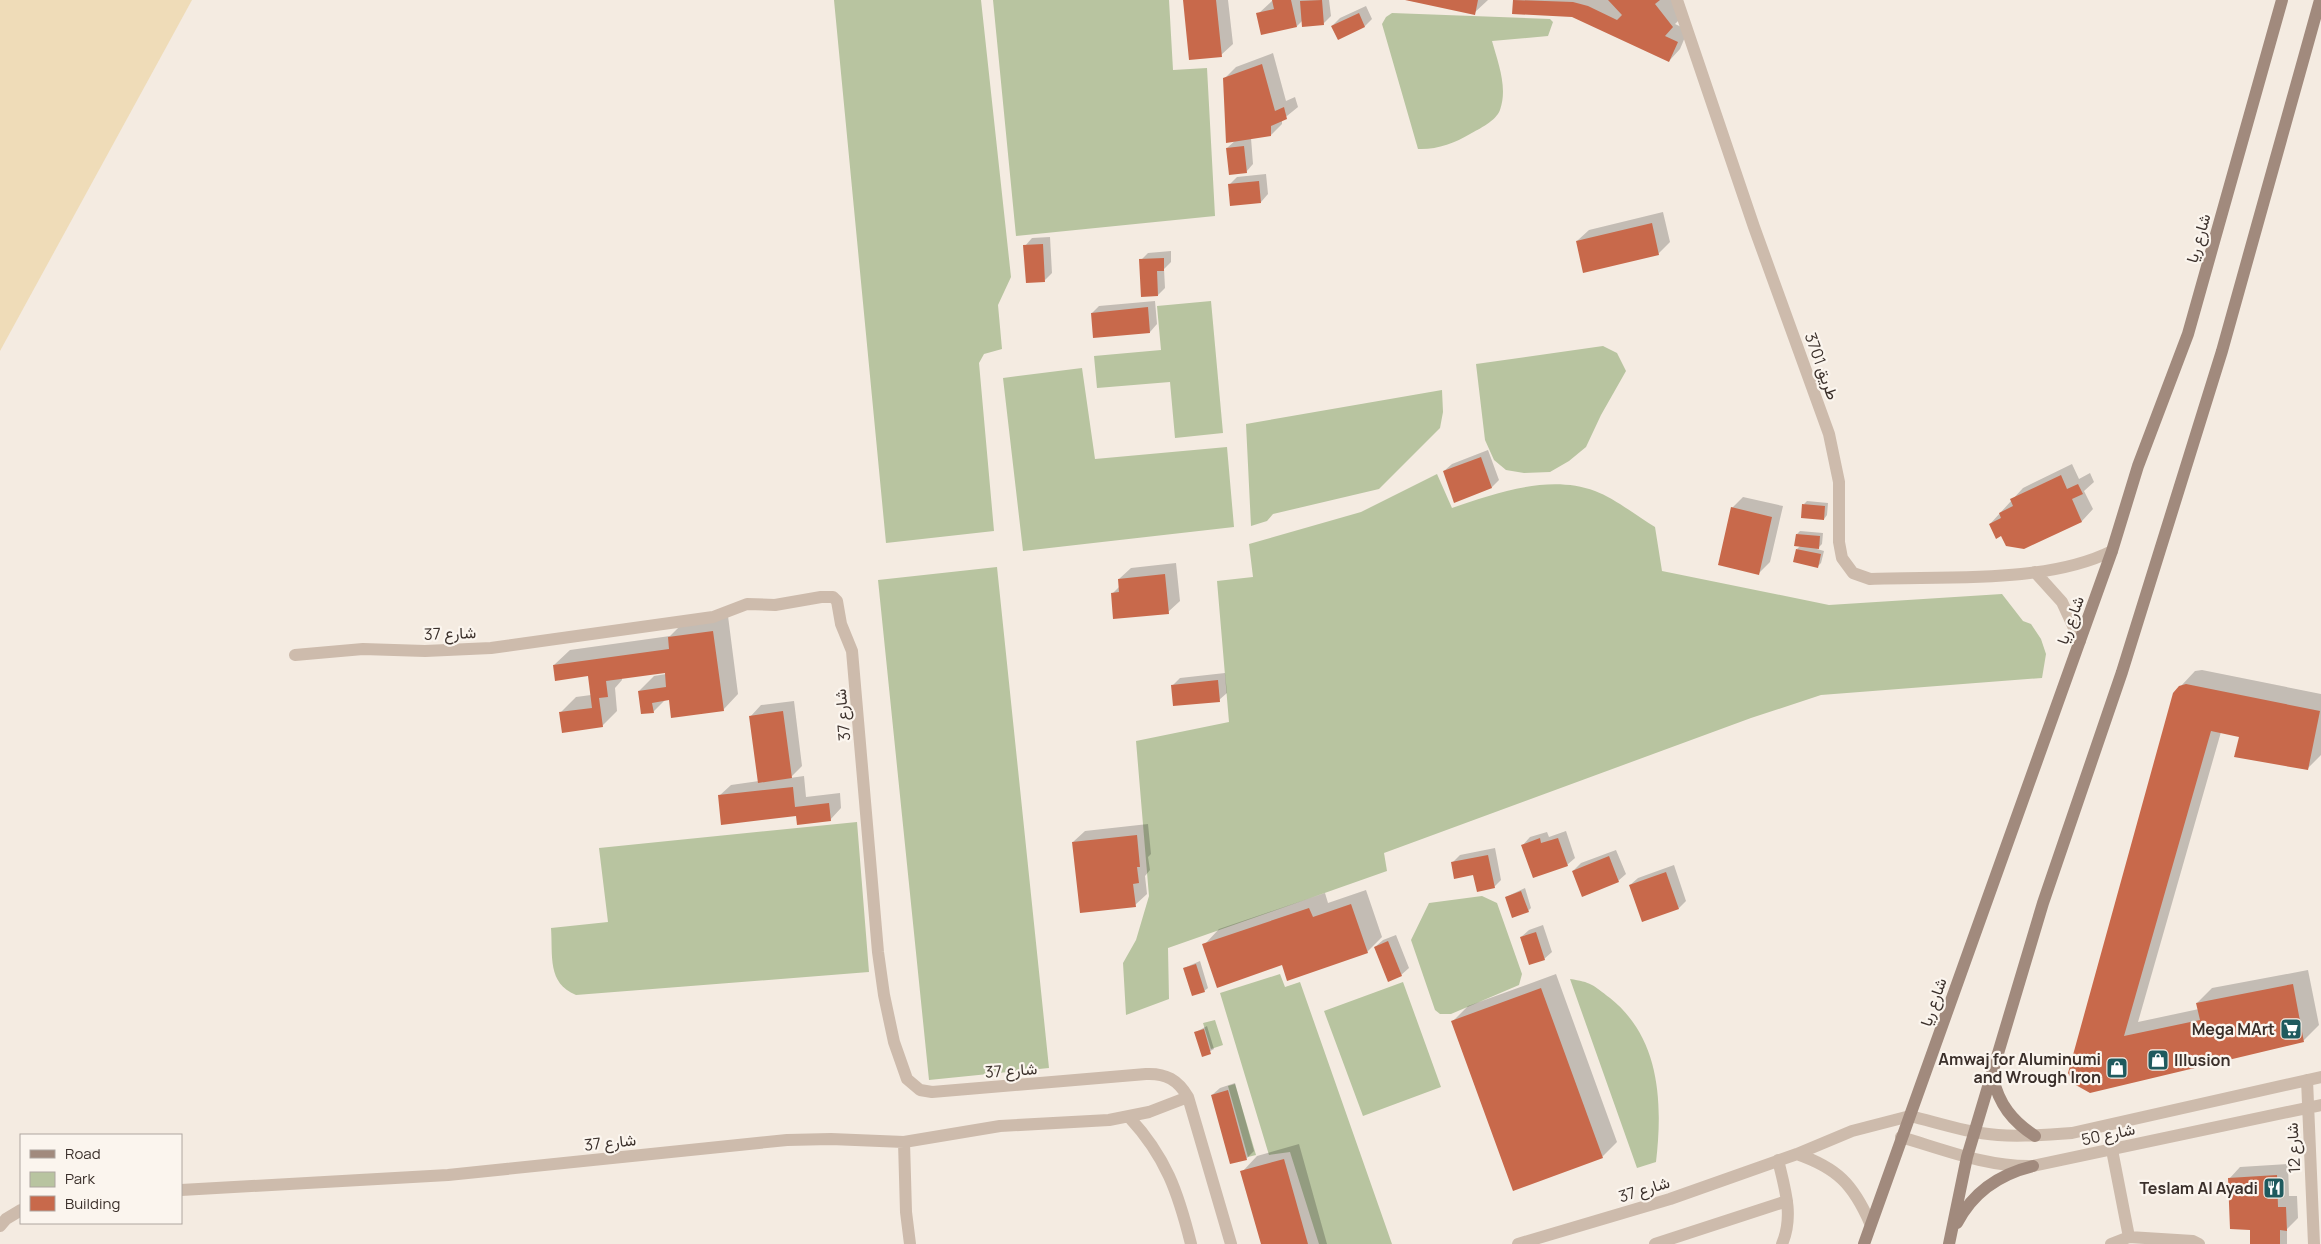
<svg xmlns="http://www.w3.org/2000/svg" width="2321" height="1244" font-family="Manrope,Vazirmatn,sans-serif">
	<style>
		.green { fill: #b8c4a0 }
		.sand { fill: #efdcb8 }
		.shadow { fill: #0003 }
		.building { fill: #c8694b }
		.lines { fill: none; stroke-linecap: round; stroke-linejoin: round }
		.minor { stroke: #cdbbac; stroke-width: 12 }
		.tertiary { stroke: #cdbbac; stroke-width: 12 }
		.secondary { stroke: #a18a7d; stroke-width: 12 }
		.labels { text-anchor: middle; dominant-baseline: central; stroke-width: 4.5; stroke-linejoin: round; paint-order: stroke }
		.street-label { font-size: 16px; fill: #3b302b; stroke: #fbf5ee }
		.poi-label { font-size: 16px; font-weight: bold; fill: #3b302b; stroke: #fbf5ee; text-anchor: end }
	</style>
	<rect width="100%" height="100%" fill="#f4ebe1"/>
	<path class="green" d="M834,0h147l30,277 -13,28 4,44 -18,5 -5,9 15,168 -108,12z
		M993,0h176l4,70 34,-2 8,148 -199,20z
		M1392,13l158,6 3,3 -5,14 -56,5c6,22 16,46 8,69 -4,11 -21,19 -30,24 -15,9 -34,16 -52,15l-36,-125 4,-7z
		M1211,301l12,132 -48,5 -5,-56 -73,6 -3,-32 67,-6 -4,-44z
		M1603,346l14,7 9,18 -25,44 -15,32 -17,14 -19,11 -26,1 -18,-3 -12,-10 -9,-20 -9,-76z
		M1082,368l13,91 132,-12 7,80 -211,24 -20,-173z
		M1442,390l1,22 -3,16 -61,61 -106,25 -6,7 -16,5 -5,-102z
		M1437,474l15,34c44,-15 97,-34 143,-17 19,7 42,25 60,36l7,44 167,34 173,-11 21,27 8,3 10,15 5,15 -4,24 -221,17 -70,23 -367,135 3,18 -219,77 1,51 -43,16 -3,-52 13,-23 13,-44 -13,-155 93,-19 -12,-141 36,-4 -4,-33 112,-32z
		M997,567l52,501 -120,12 -51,-500z
		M857,822l12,150 -293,23c-29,-12 -23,-39 -25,-67l57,-6 -9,-74z
		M1482,896l15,7 25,71 -3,11 -68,29h-11l-5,-4 -24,-70 18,-37z
		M1280,974l5,13 15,-5 92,262h-73l-29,-92 -21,3 -49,-162z
		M1570,979c21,3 23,6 40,19 50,40 53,104 46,164l-19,6z
		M1403,982l38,105 -78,29 -39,-105z
		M1215,1020l8,25 -12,4 -8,-26z
		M1235,1084l21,71 -8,2 -20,-71z"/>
	<path class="sand" d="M0,0h192l-192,351z"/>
	<path class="shadow" d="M1185,0h43l5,44 -12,11z
		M1273,0h56l2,16 -8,8 -20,-4 -6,6 -39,-12z
		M1407,0h81l-14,13z
		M1514,0h158l12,15 -9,9 13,6 -8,19 -11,12 -97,-45 -59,-3z
		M1366,6l6,13 -7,7 -27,12 -6,-12 8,-8z
		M1273,53l13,48 9,-4 3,10 -16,13v4l-11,11 -20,3 2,26 -7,8 -19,-24 9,-8 -11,-62 11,-11z
		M1266,174l2,20 -7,8 -32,-17 8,-8z
		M1663,212l7,30 -12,12 -81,-13 12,-11z
		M1050,237l2,36 -7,7 -20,-34 7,-8z
		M1171,251v11l-7,7 1,19 -7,7 -17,-35 7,-7z
		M1155,301l2,23 -7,8 -58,-19 7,-7z
		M1488,450l11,30 -7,7 -37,14 -11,-30 8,-7z
		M2072,464l7,15 11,-6 4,9 -10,9 9,18 -11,12 -58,26 -22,-12 -12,-11 33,-36z
		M1743,497l40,9 -13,56 -11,11 -27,-65z
		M1807,501l21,2 -1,12 -3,4 -20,-15z
		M1800,531l23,2 -1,11 -5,5 7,2 -3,12 -3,3 -21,-17 4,-4 -4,-11z
		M1176,563l4,38 -12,11 -56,-18 8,-8 -1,-7 12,-11z
		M728,616l10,78 -15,16 -53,-11 -5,1 -12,12 -14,-21 15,-15 12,-2v-2l-44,6v2l-7,8 2,23 -15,15 -41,-14 15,-15 15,-2 -2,-20 -35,-10 16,-15 100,-14 14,-14z
		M2202,670l119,24v61l-13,13 -68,-32 -19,-4 -83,290 61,-13 -2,-6 15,-15 96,-18 11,55 -15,15 -213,51 89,-404 15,-16z
		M1225,673l2,20 -8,7 -46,-15 7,-7z
		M794,701l8,65 -12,12 14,-2 2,21 34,-4 1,15 -11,12 -33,-5 -78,-19 12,-11 28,-4 -9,-64 11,-12z
		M1148,824l3,30 -3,3 2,13 -5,6 2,18 -12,11 -62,-63 12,-11z
		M1566,831l9,27 -8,7 -44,-20 7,-8 17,-5 2,5z
		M1495,848l6,32 -7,7 -42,-24 8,-8z
		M1616,850l10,24 -8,7 -45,-10 8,-8z
		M1674,865l12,36 -7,7 -49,-23 8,-7z
		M1525,888l6,20 -3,3 -22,-14z
		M1366,890l16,47 -15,15 -163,-7 15,-16 106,-36 3,10z
		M1543,925l9,27 -8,7 -23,-22 8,-7z
		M1396,935l13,33 -8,7 -26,-28 8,-7z
		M1200,961l8,27 -4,3 -20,-23z
		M1556,974l61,168 -15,15 -149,-136 15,-15z
		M1207,1026l7,23 -11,6 -7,-23z
		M1235,1083l19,68 -8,8 -34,-64 8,-7z
		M1299,1144l28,100h-65l-20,-72 15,-16z
		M2288,1164l1,32h8l1,22 -11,11v15h-36v-14l-22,-51 11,-12z"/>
	<path class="building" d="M1183,0h33l6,57 -33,3z
		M1272,0h19l6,27 -36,8 -5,-22 18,-4z
		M1322,0l2,25 -22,2 -2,-26z
		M1405,0h73l-3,15z
		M1513,0l60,2 15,4 29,14 5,-5 -14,-15h52l-5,4 18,23 -8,9 13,6 -9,20 -97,-45 -60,-3z
		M1359,13l6,14 -27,13 -7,-14z
		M1262,64l13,47 9,-4 3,12 -16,7v10l-45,7 -3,-65z
		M1244,146l3,27 -18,2 -3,-27z
		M1259,181l2,22 -31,3 -2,-22z
		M1652,223l7,32 -76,18 -7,-32z
		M1043,244l2,38 -19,1 -3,-38z
		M1164,258v13h-7l1,25 -17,1 -2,-38z
		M1148,307l2,26 -57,5 -2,-25z
		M1481,457l11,31 -38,15 -11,-32z
		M2061,475l6,14 11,-5 5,10 -11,5 10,23 -58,27 -18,-3 -5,-10 -5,3 -7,-15 12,-6 -2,-5 14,-7 -3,-7z
		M1802,504l23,2 -1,14 -23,-2z
		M1731,507l41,10 -13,58 -41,-10z
		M1796,534l24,2 -1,13 -25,-3z
		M1796,549l25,5 -3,14 -25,-6z
		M1165,574l4,40 -56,5 -2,-26 8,-1 -1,-13z
		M713,631l11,80 -53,7 -2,-18 -17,3 2,10 -13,1 -3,-23 28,-4 -1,-14 -59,8 2,16 -9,1 4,29 -41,6 -3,-21 33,-4 -4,-32 -33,5 -2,-16 116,-16 -1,-12z
		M1218,680l2,22 -47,4 -2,-21z
		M2186,684l134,27 -12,59 -74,-13 5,-20 -28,-6 -87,305 76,-16 -4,-17 97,-19 11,58 -214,51 -16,-9 -6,-11 105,-380 6,-7z
		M783,711l9,67 -34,5 -9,-67z
		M793,787l2,20 34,-4 2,18 -34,4 -1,-9 -75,9 -3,-30z
		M1137,835l3,32h-3l2,16 -6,1 3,23 -56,6 -8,-71z
		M1540,838l1,5 17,-5 10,28 -35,12 -12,-33z
		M1488,855l7,33 -18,4 -4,-17 -19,4 -3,-17z
		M1609,856l10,26 -37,15 -10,-26z
		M1666,872l13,37 -37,13 -13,-37z
		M1521,891l8,21 -17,6 -7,-21z
		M1351,904l17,49 -81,28 -5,-16 -65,23 -15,-44 107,-36 4,9z
		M1536,932l9,28 -16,5 -9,-28z
		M1388,941l14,35 -14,6 -14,-35z
		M1196,964l9,28 -13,4 -9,-28z
		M1541,988l62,170 -90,33 -62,-170z
		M1204,1029l7,25 -9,3 -8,-25z
		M1228,1090l19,70 -17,4 -19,-69z
		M1284,1159l24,85h-47l-21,-73z
		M2277,1175l1,32h8l1,24 -7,-1v14h-30v-14l-20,-1 -2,-51z"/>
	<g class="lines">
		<path class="minor" d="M1677,0l77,227 75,207 10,48v60l3,16 11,15 17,6c74,-3 176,5 242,-28
			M2035,572l27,30 18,39
			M295,655l68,-6 62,2 66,-3 222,-31 34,-13 28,1 46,-8h12l4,4 4,23 11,27 26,301 6,43 10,47 13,37 13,11 12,2 214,-18c20,-1 32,6 42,23l43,147
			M1129,1117c37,40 49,75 62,127
			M904,1142l2,70 4,32
			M2112,1150l17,87
			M1797,1154c40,14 56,30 73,69
			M1778,1160c7,29 16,56 4,84
			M181,1190l267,-15 339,-35 44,-1 73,3 96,-16 109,-6 40,-8 39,-15
			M0,1226l6,-7 15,-9
			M1518,1244l152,-45 127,-45 55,-23 58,-15
			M1655,1244l132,-43
			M2111,1244l18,-7 64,4 6,3"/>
		<path class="tertiary" d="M2307,1080l7,164
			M1910,1116c29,7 58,17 88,19 24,2 49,0 74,-2l249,-56
			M1901,1137c44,13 86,30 132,29l288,-61"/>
		<path class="secondary" d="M1993,1078c6,26 19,43 42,58
			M1957,1223c16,-31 43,-49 76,-57
			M1864,1244l248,-693 26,-85 50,-132 94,-334
			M1949,1244l18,-87 76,-254 79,-231 100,-321 98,-351"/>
	</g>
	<defs>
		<g id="supermarket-square" transform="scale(1.125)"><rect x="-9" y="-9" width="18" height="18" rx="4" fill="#1f5a5e" stroke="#fbf5ee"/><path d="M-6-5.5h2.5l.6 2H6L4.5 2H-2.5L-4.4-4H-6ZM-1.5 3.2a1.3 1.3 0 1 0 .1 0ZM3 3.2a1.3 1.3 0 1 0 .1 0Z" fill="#fff"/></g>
		<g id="shop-square" transform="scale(1.125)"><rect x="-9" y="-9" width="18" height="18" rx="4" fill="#1f5a5e" stroke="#fbf5ee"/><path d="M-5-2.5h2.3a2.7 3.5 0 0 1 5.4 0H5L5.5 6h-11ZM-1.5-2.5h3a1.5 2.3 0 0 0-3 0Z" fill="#fff"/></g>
		<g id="restaurant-square" transform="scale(1.125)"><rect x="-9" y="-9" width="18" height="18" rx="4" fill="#1f5a5e" stroke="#fbf5ee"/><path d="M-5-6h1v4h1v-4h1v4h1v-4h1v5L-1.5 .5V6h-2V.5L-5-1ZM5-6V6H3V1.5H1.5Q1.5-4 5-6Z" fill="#fff"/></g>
	</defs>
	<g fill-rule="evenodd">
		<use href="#supermarket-square" x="2291" y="1029"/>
		<use href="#shop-square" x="2158" y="1060"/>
		<use href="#shop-square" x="2117" y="1068"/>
		<use href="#restaurant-square" x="2274" y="1188"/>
	</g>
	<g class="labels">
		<g class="street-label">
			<text transform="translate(2198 238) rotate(-74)">شارع ريا</text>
			<text transform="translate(1822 366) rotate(70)">طريق 3701</text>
			<text transform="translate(2070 620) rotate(-70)">شارع ريا</text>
			<text transform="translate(450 633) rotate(-2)">شارع 37</text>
			<text transform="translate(842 715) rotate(-95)">شارع 37</text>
			<text transform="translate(1933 1002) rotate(-71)">شارع ريا</text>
			<text transform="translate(1011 1070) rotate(-4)">شارع 37</text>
			<text transform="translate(2108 1134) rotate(-12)">شارع 50</text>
			<text transform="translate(610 1142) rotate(-6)">شارع 37</text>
			<text transform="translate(2293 1148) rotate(-93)">شارع 12</text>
			<text transform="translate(1644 1189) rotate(-17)">شارع 37</text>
		</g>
		<g class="poi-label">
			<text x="2275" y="1029">Mega MArt</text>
			<text x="2101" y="1059">Amwaj for Aluminumi<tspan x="2101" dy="18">and Wrough Iron</tspan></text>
			<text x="2174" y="1060" text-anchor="start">Illusion</text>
			<text x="2258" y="1188">Teslam Al Ayadi</text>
		</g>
	</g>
	<rect x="20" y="1134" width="162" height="90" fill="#fbf5ee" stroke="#aea6a0"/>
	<rect x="30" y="1150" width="25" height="8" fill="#a18a7d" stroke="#aea6a0"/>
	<text x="65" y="1159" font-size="15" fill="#3b302b">Road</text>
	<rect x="30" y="1172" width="25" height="15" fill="#b8c4a0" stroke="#aea6a0"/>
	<text x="65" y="1184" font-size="15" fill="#3b302b">Park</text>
	<rect x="30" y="1196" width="25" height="15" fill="#c8694b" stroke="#aea6a0"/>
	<text x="65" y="1209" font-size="15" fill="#3b302b">Building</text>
</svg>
